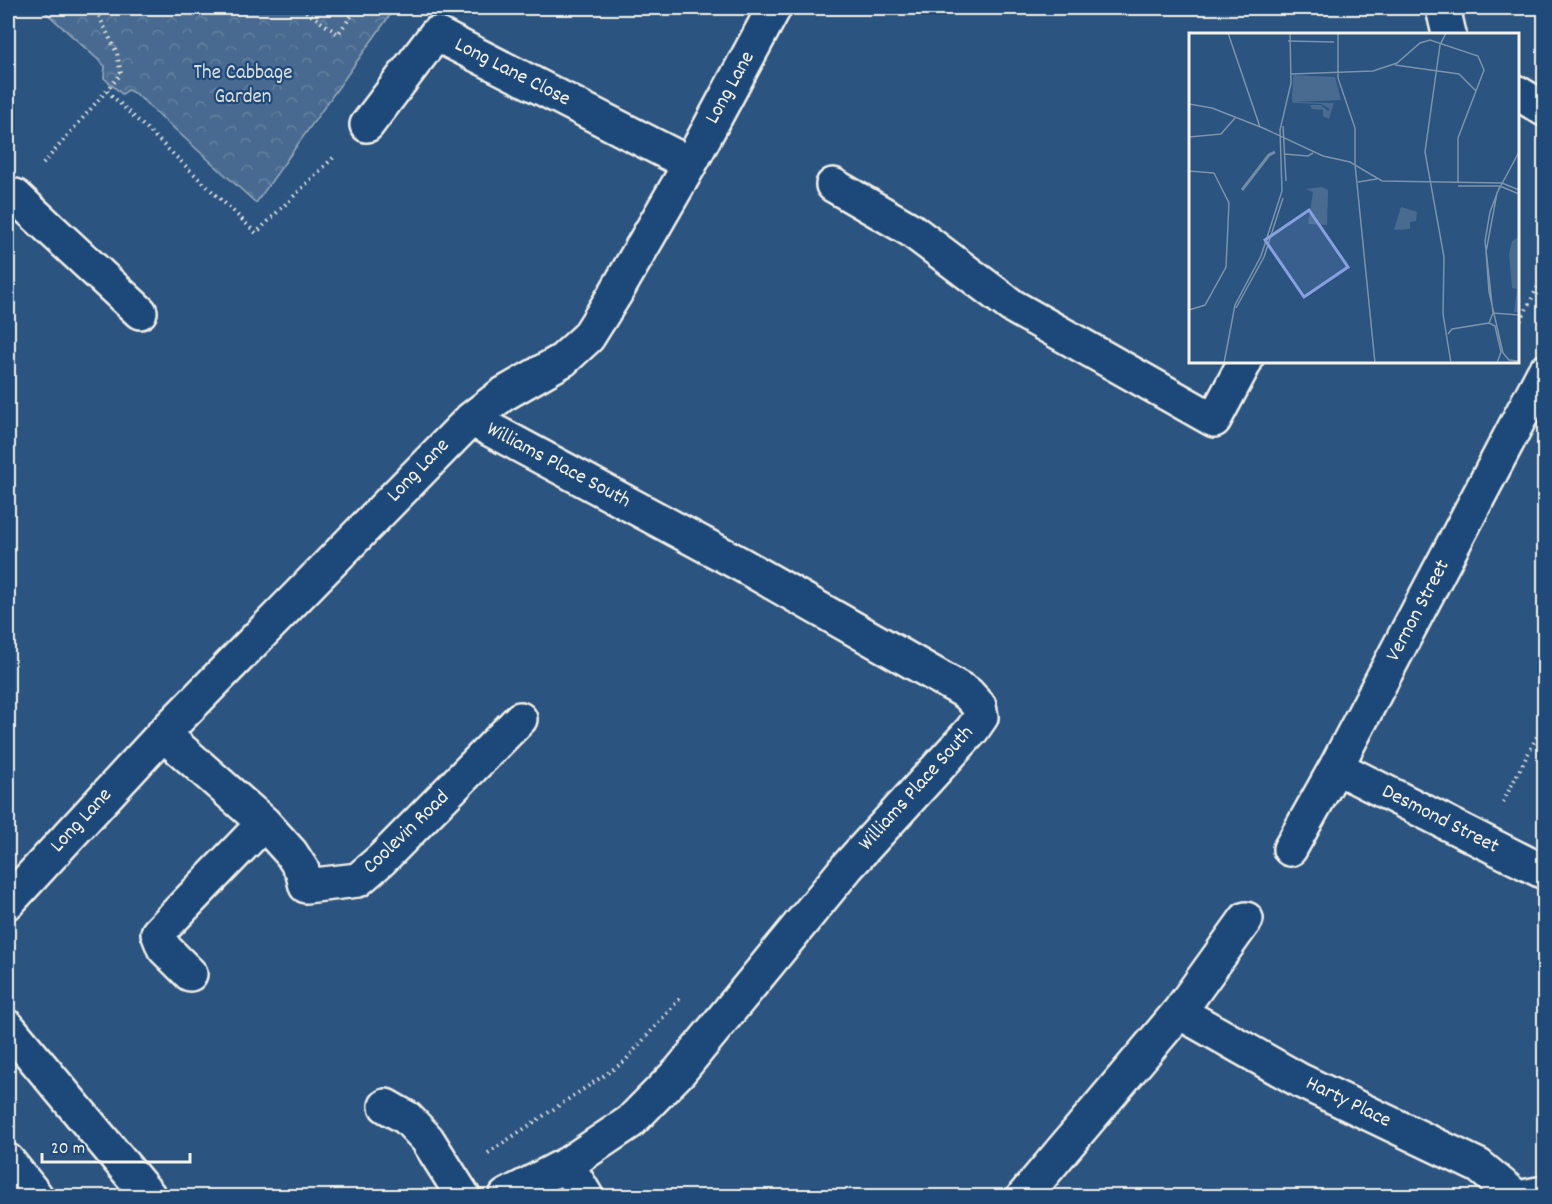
<svg xmlns="http://www.w3.org/2000/svg" width="1552" height="1204" font-family="Dekko,sans-serif">
	<style>
		.park { fill: url(#park-crowns); stroke: #9eaebc; stroke-width: 1.5 }
		.lines { fill: none; stroke-linecap: round; stroke-linejoin: round }
		.minor-casing { stroke: #f4f1e8; stroke-width: 38 }
		.major-casing { stroke: #f4f1e8; stroke-width: 38 }
		.path { stroke: #f4f1e8; stroke-width: 4; stroke-dasharray: 1.5 4.5; stroke-linecap: butt }
		.minor { stroke: #1f4a7a; stroke-width: 33 }
		.major { stroke: #1f4a7a; stroke-width: 33 }
		.labels { text-anchor: middle; dominant-baseline: central; stroke-width: 4.5; stroke-linejoin: round; paint-order: stroke }
		.street-label { font-size: 21px; fill: #f4f1e8; stroke: #1f4a7a }
		.park-label { font-size: 21px; fill: #dadddb; stroke: #1f4a7a }
		.inset-river { fill: none; stroke: #738ca6; stroke-width: 3 }
		.inset-road { fill: none; stroke: #7c93aa; stroke-width: 1.5 }
		.view { fill: #88a0e0; fill-opacity: 0.15; stroke: #88a0e0; stroke-width: 3 }
		.inset-edge { fill: none; stroke: #f4f1e8; stroke-width: 3 }
	</style>
	<defs>
		<pattern id="park-crowns" width="20" height="18" patternUnits="userSpaceOnUse" patternTransform="scale(1.5)"><rect width="20" height="18" fill="#496b90"/><path d="M2 6a3 3 0 1 1 6 0M12 15a3 3 0 1 1 6 0" fill="none" stroke="#6481a0"/></pattern>
	</defs>
	<rect width="100%" height="100%" fill="#2c5481"/>
	<filter id="ink" filterUnits="userSpaceOnUse"><feTurbulence type="fractalNoise" baseFrequency=".0167" numOctaves="2"/><feDisplacementMap in="SourceGraphic" scale="12" xChannelSelector="R" yChannelSelector="G"/><feConvolveMatrix kernelMatrix="1 2 1 2 8 2 1 2 1" color-interpolation-filters="sRGB"/></filter>
	<g filter="url(#ink)">
		<path class="park" d="M41,8h354l-139,195 -120,-109 -8,-4 -6,4 -18,-16 1,-12z"/>
		<g class="lines">
			<g class="minor-casing">
				<path id="minor" d="M1443,8l6,26
					M1518,93l26,16
					M367,125l69,-91 254,130
					M833,185l78,45 101,76 202,114 31,-58
					M15,196l125,116
					M471,419l271,146 225,128 12,13 2,11 -9,13 -125,137 -167,204 -50,51 -61,41 -63,33
					M163,734l101,89 27,30 11,17 4,16 52,-6 24,-21 138,-140
					M1336,767l208,105
					M1290,849l46,-82 208,-395
					M8,902l155,-168 308,-315 31,-24 61,-35 25,-23 27,-43 75,-130 84,-156
					M190,974l-26,-26 -6,-15 106,-110
					M1179,1012l122,69 178,85 36,30
					M386,1106l21,12 20,21 36,57
					M569,1163l5,13 12,20
					M1024,1196l155,-184 67,-93
					M1528,1196l16,-3"/>
			</g>
			<g class="major-casing">
				<path id="major" d="M8,1027l141,169
					M8,1161l28,35"/>
			</g>
			<path class="path" d="M301,8l37,26 19,-26
				M107,91l149,142 80,-78
				M43,164l78,-90 -4,-21 -22,-45
				M1518,326l26,-52
				M1503,802l41,-79
				M488,1153l136,-91 57,-65"/>
			<use href="#minor" class="minor"/>
			<use href="#major" class="major"/>
		</g>
	</g>
	<g class="labels">
		<g class="street-label">
			<text transform="translate(512 73) rotate(27)">Long Lane Close</text>
			<text transform="translate(731 88) rotate(-61)">Long Lane</text>
			<text transform="translate(558 466) rotate(28)">Williams Place South</text>
			<text transform="translate(419 471) rotate(-46)">Long Lane</text>
			<text transform="translate(1419 611) rotate(-62)">Vernon Street</text>
			<text transform="translate(917 789) rotate(-48)">Williams Place South</text>
			<text transform="translate(1440 820) rotate(27)">Desmond Street</text>
			<text transform="translate(82 821) rotate(-47)">Long Lane</text>
			<text transform="translate(407 833) rotate(-44)">Coolevin Road</text>
			<text transform="translate(1348 1103) rotate(26)">Harty Place</text>
		</g>
		<g class="park-label">
			<text x="243" y="74">The Cabbage<tspan x="243" dy="24">Garden</tspan></text>
		</g>
	</g>
	<g transform="translate(1189 33)">
		<rect width="330" height="330" fill="#2c5481"/>
		<path d="M104,70v-1l41,1 -5,16 -6,-3v-6l-11,-1 -2,-4h11l7,6 2,-2 -9,-5z" fill="#496b90"/>
		<path d="M104,42l42,2 6,23 -49,2zM133,154l6,3 -1,35 -19,-1 5,-32 -7,-3zM212,174l16,5 -1,9 -6,1v7l-16,1zM330,204v75h-5l3,-23 -5,-1 -3,-33 3,-14z" fill="#496b90"/>
		<path class="inset-river" d="M53,157l27,-35 6,-3"/>
		<path class="inset-road" d="M39,0l32,94M149,0v45l17,50v36l20,199M257,0l-6,12 -15,107 19,105 -1,57 8,49M99,8l46,1M206,32l64,9 17,17M102,41l82,-3 24,-8 23,-20 10,-3 48,16 6,14 -26,68v45M0,71l23,4 51,20 60,28 27,6 32,19 120,2 17,7M94,93l3,55M0,104l32,-3 14,-16M330,119l-22,41 -11,59 3,40 14,61 6,7 10,1M95,121l24,2 5,-3M0,138l25,2M169,149l19,-3M269,153h42l19,8M47,275l28,-51 19,-59M0,277l16,-5 21,-38 3,-64 -15,-30M304,280l-8,-72 5,-29 10,-26M300,290l6,3 6,26 -4,11M300,290l4,-10 26,2M259,301l4,-5 37,-6M35,330l11,-58 26,-49 21,-65 -2,-61 11,-47 -1,-50M312,330l18,-1"/>
		<path class="view" d="M120,177l39,57 -44,30 -39,-57z"/>
		<rect width="330" height="330" class="inset-edge"/>
	</g>
	<rect width="1552" height="1204" fill="none" stroke="#1f4a7a" stroke-width="30"/>
	<rect x="15" y="15" width="1522" height="1174" fill="none" stroke="#f4f1e8" stroke-width="2" filter="url(#ink)"/>
	<path d="M42 1153v9h148v-9" fill="none" stroke="#f4f1e8" stroke-width="3"/>
	<text x="51" y="1153" font-size="18" fill="#f4f1e8" stroke="#1f4a7a" stroke-width="4.5" paint-order="stroke">20 m</text>
</svg>
